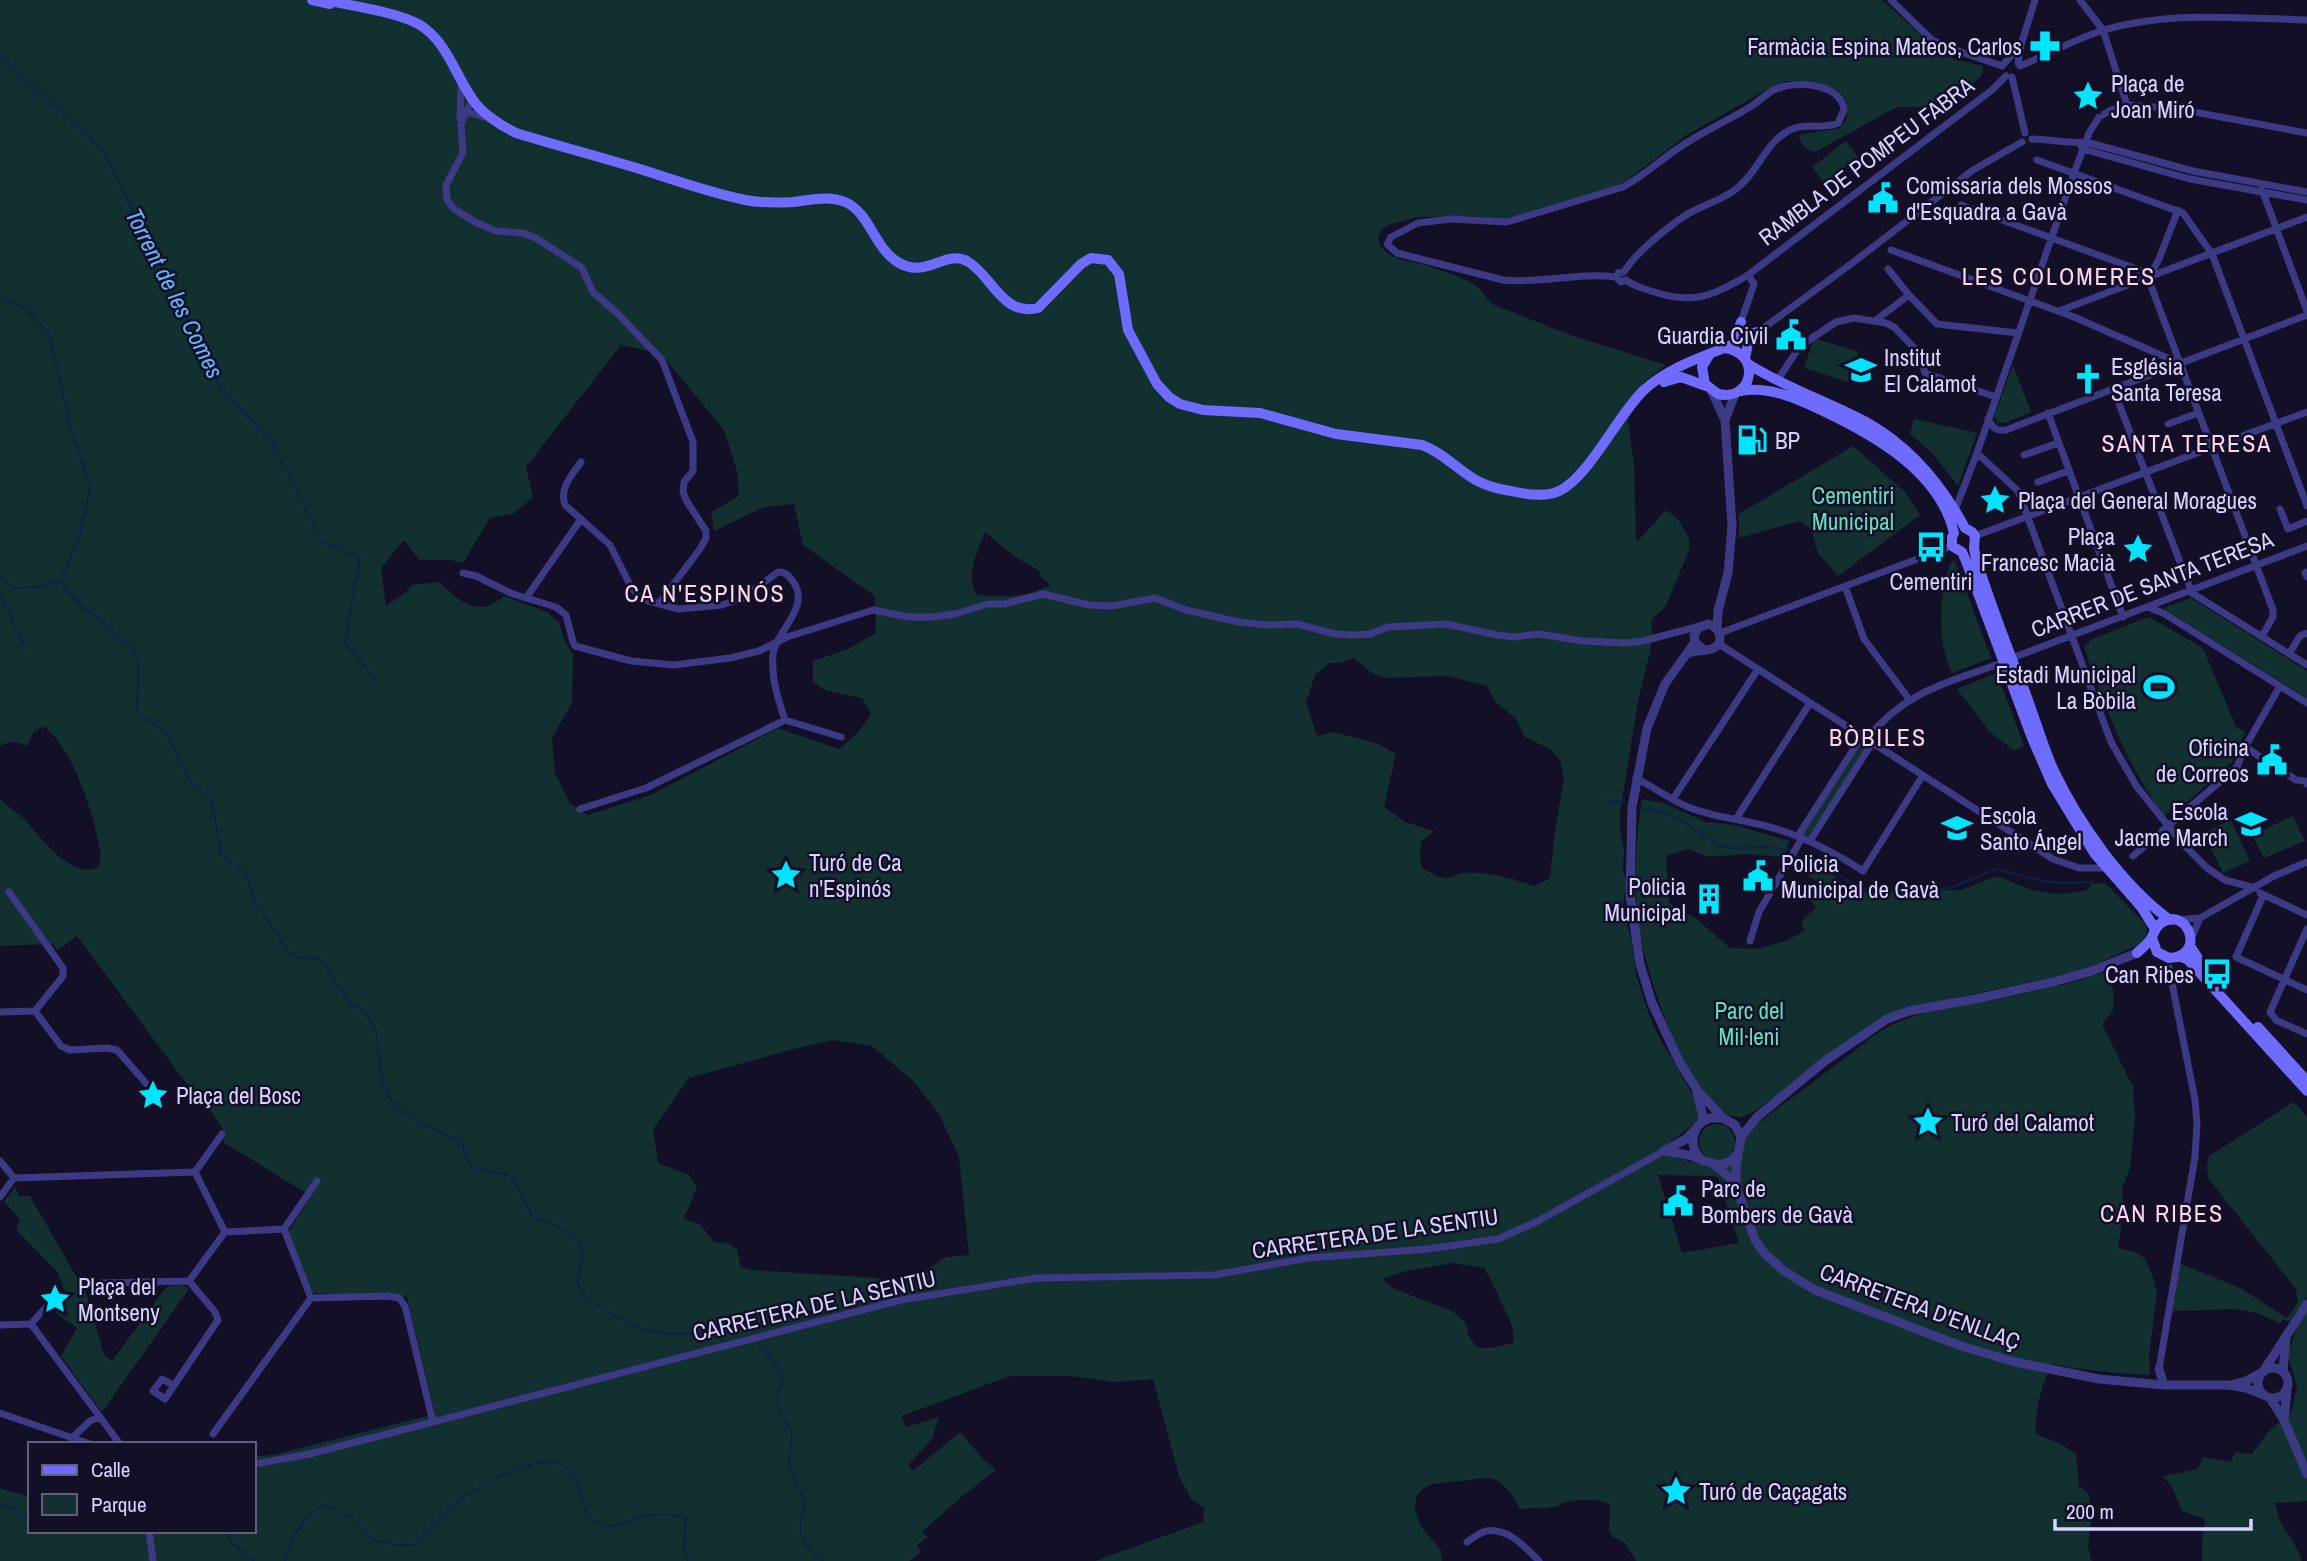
<svg xmlns="http://www.w3.org/2000/svg" width="2307" height="1561" font-family="'Archivo Narrow',sans-serif">
	<style>
		.green { fill: #12302f; fill-rule: evenodd }
		.lines { fill: none; stroke-linecap: round; stroke-linejoin: round }
		.stream { stroke: #0c2248; stroke-width: 2 }
		.minor { stroke: #3d3a85; stroke-width: 7 }
		.tertiary { stroke: #3d3a85; stroke-width: 9 }
		.secondary { stroke: #6f6bff; stroke-width: 10 }
		.labels { text-anchor: middle; dominant-baseline: central; stroke-width: 5; stroke-linejoin: round; paint-order: stroke }
		.poi-label { font-size: 23px; fill: #d9d4ff; stroke: #130f26; text-anchor: start }
		.street-label { font-size: 23px; fill: #d9d4ff; stroke: #130f26 }
		.park-label { font-size: 23px; fill: #5fe0c0; stroke: #130f26 }
		.neighbourhood-label { font-size: 24px; letter-spacing: 2px; fill: #ffd6f0; stroke: #130f26 }
		.water-label { font-size: 24px; font-style: italic; fill: #62b6ff; stroke: #130f26 }
	</style>
	<rect width="100%" height="100%" fill="#130f26"/>
	<path class="green" d="M0,0h1882l58,52 17,8 26,6v6l-3,5 -43,41 -14,-11h-26l-82,45c-8,-1 -15,-8 -16,-17l41,-7 7,-10v-15l-10,-13 -19,-8 -32,-1 -22,10 -77,44 -67,50 -115,34 -36,-3 -51,1 -29,8 -8,5 -3,9c6,24 37,21 56,29 12,4 37,12 46,21 6,5 6,12 14,16l82,32 90,28 -23,18 -15,37 6,44 2,76 2,1 28,-31 11,8 12,20v12l-23,56 -14,13 -1,29 -13,53 -18,111v19l4,17 -1,23 3,10 -3,25 9,37 4,32 13,40 9,20 36,62 6,22 -41,32 31,11 48,2 6,-24 9,-13 108,-81c38,-37 98,-38 147,-49 34,-7 68,-15 100,-26l5,19v21l-11,13 31,63 2,31 -5,50 -8,21 2,18 -6,41 17,4 10,6 9,22 3,13 -8,62 1,20c-33,-1 -66,-5 -99,-11 -10,26 -16,43 -15,70l27,11 13,9 3,32 10,8 1,12 3,3 -5,38 4,14h-456l-10,-17 -13,-7 -4,-6 1,-27 -13,-4h-21l-14,3 -5,4 -37,2c-7,-13 -17,-31 -34,-31l-54,6 -12,7 -4,6 -1,13 7,18 18,21 2,12h-347l108,-39 1,-14 -13,-9 -12,-23 -26,-97 -38,3 -45,-6h-60l-108,40 4,11 33,-10 -7,22 -24,26 5,6 47,-39 24,28 12,10 -36,28 -38,34 6,6 -11,6 4,8 -12,9h-909v-73l30,9v34h224v-75l19,-1 162,-41 -28,-117 -94,-4 -25,-61 23,-36 -88,-54 3,-8 -18,-27 -22,-24 -109,-147 -19,14 -6,-6 -52,2v-147c8,8 18,14 25,21 15,16 48,63 74,46l2,-11c-6,-36 -27,-108 -58,-129l-10,7 -6,13c-9,-4 -20,-6 -27,1zM621,345l40,9 63,76 13,41 2,25 -28,16 3,19 50,-24 30,-3 9,41 72,51 1,37 -28,16 -35,12v21l14,9 35,7 9,16 -14,20 -18,15 -61,-21 -127,67 -63,20 -18,-11 -15,-31 -3,-35 20,-35 1,-49 -8,-12 -6,-19 -12,-11 -43,-16c-27,23 -43,6 -65,-14l-27,3 -7,8 -19,13 -5,-38 23,-28 15,20h33l11,3 27,-45 23,-4 20,-17 -7,-30zM985,532l30,25 25,14v5l11,9c-28,13 -45,12 -74,10 -12,-20 0,-43 8,-63zM1353,658l19,15 13,5 63,-2 39,10 8,15 21,18 9,18 25,12 10,11 4,18 -9,53 -5,47 -16,8c-16,-6 -53,-16 -71,-13 -5,0 -10,5 -15,5 -9,1 -19,-6 -26,-10l-2,-10 1,-17 13,-10 -29,-9 -21,-15 12,-53 -17,-10 -45,-12 -17,4 -11,-33 9,-28 14,-12h11zM832,1040l40,6 41,35 26,33 20,43 10,98 -23,2 -35,23 -159,-10 -11,-3 -4,-18 -10,-6 -13,-1 -13,-17 -17,-6 13,-32 -8,-12 -31,-12 -5,-34 36,-51 101,-28zM1658,1175l56,1 4,2 21,65 -57,10zM1454,1263l31,5 27,57 2,16 -3,3c-11,1 -24,7 -35,2l-8,-11 -2,-12 -14,-12 -60,-23 -8,-7v-3l22,-7z
		M1846,141l12,16 -34,26 -12,-16z
		M1814,338l45,14 -11,30 -44,-14z
		M2013,365l18,47 -26,11h-8l-3,-7z
		M1914,419l63,14 -19,53 -26,-33 -22,-19z
		M1853,446l51,45 16,24 -82,61 -20,-23 -7,-24 -11,-8 -61,17v-24z
		M1955,561l36,97 -39,15c-16,-35 -13,-75 -1,-111z
		M2191,598l116,73v27l-144,-90z
		M2149,617l54,31 33,79 9,5 -13,30 -52,46 -2,-3 -14,11c-40,-55 -57,-106 -80,-168l8,-9z
		M1997,673l27,73 -10,5 -24,-19 -33,-43z
		M1863,739l6,5 -60,93 -8,-3z
		M1642,799l22,4 42,19 28,3 56,16 -7,16 -36,-3 -38,3 -21,-8 -22,7 3,47 30,18 31,27 27,1 31,-9 17,-9 -4,-9 15,-15 -8,-9 12,-14 -27,-21 4,-8 38,21 9,10 20,6 97,-2 36,-14 35,14 26,4 28,-3 6,-7 13,-1 41,42 1,9 -7,10 -59,27 -179,38 -23,10 -112,83c-8,6 -18,15 -28,15 -50,1 -96,-155 -101,-195 -5,-40 -2,-84 4,-123z
		M2293,816l12,25 -41,17 -12,-23z
		M2231,820l19,41 -27,12 -20,-40z
		M2294,1102l13,15v180l-18,25 -5,-3 -4,4 -24,-10 -20,-4 -64,2 7,-48 61,25 47,30 11,-16 -2,-13 -88,-111 -1,-13 2,-9z
		M1699 1142a18 18 0 1 1 36 0a18 18 0 1 1-36 0Z
		M15,1187l4,9h11l56,97 18,62 8,6 55,-75 15,-1 7,4 -87,123 -41,-56 16,-28 -21,-15 11,-16 -9,-24 -42,-43 4,-10 -16,-19z
		M2307,1312v189l-32,2 4,16 22,37v5h-99v-19l3,-23 -23,-8 -10,-24 -9,-11 35,-7 5,-12 27,5 6,-10 16,2 17,-23 23,-20 5,-24 -9,-33 8,-25z"/>
	<g class="lines">
		<path class="stream" d="M0,57l6,3 98,92 114,231 55,61 49,98 38,15 -15,86 31,37
			M0,297l25,12 24,25 19,83 22,73 -11,47 -19,45
			M0,576l14,12 24,-1 18,-7 4,2 24,27 13,7 36,33 5,17 -1,47 29,20 23,47 23,21 9,54 24,17 12,33 32,47 8,5 23,2 32,47 12,3 12,22 6,50 9,20 27,21 44,20 4,16 5,9 40,9 21,40 23,9 25,18 3,13 -6,26c10,19 18,21 35,32 35,22 59,22 98,18 19,-2 17,-6 37,-1
			M0,594l25,54
			M1607,800l18,3
			M1640,807l17,3 26,11 36,25 14,2 31,-1 27,3
			M1802,854l22,9 28,21 13,5 18,2 67,-3 46,-19 46,12 23,2 28,-1
			M758,1344l24,28v9l-5,17 5,17 10,18 -3,36 17,33c-9,31 -10,39 17,59
			M0,1504l30,12
			M224,1531l9,13 21,17
			M285,1561c3,-22 20,-46 40,-57l27,14 21,22 23,5h18c13,-14 27,-30 42,-42 20,-16 93,-60 115,-31 12,17 7,45 32,53 9,3 16,-1 25,-4 18,-7 40,-9 58,-3l-2,29 4,14"/>
		<path class="minor" d="M1891,0l41,40 12,6 58,20
			M2080,0l23,30 24,75
			M2018,63l3,-18 14,-45
			M2002,66l18,-20
			M2020,66c28,-11 54,-27 84,-36 65,-19 136,-12 203,-10
			M2012,77l13,56
			M471,102l-10,22 2,29 -17,32 1,15 7,9 21,13 21,9 27,2 13,5 46,30 11,24 24,21 45,47 31,82v29l-9,11 -1,10 3,8 20,31v7l-6,11 -40,53
			M464,111l20,6
			M460,119l1,-31
			M2032,139c17,0 38,5 54,3l107,29 114,21
			M2081,146l2,3 107,30 117,21
			M2037,160l146,53 29,41 95,252
			M2262,190l45,121
			M1961,205l181,66 6,7 125,332v7l-11,19
			M1891,250l183,67 105,46
			M1888,269l21,26 28,29 81,9
			M1616,277l2,-4 6,-1c12,-20 52,-53 73,-63 13,-6 28,-11 39,-20 22,-16 29,-47 54,-59 15,-8 33,0 48,-7l6,-13c-3,-27 -48,-30 -68,-21 -10,4 -17,13 -26,18 -23,14 -48,25 -70,40 -20,13 -36,29 -57,40l-116,35 -56,-3 -33,4 -27,14 -4,7 10,9 106,27c38,4 75,-8 113,-3l5,5 5,-2
			M2149,277l10,-18 19,-49
			M1626,280c7,6 16,8 25,11 41,14 61,6 97,-16l244,-185 14,-14
			M2059,311l248,-94
			M1876,320l33,-25
			M1741,322l13,-38 -6,-9
			M1758,332l97,-71 118,-91 49,-28
			M1777,381l23,-35 36,-24 18,-4 32,5 8,4 26,27 5,19 71,24
			M2113,388l79,205 115,72
			M2048,413l75,204
			M1988,419c5,9 7,12 18,11l301,-115
			M2168,424l30,-11
			M1977,453l41,38 93,251 26,45 45,56 25,25 18,12 30,8
			M2024,455l34,-12
			M581,462c-9,13 -22,26 -16,43l45,40 21,42 8,10 6,3 33,9 44,-4 21,-7 35,-26c7,0 9,2 14,8 21,27 -17,51 -19,75 -2,23 5,44 12,65
			M2038,482l30,-11
			M2280,509l8,20 19,-8
			M1955,510l22,-57 97,-280 15,-40 10,-16 12,-7 16,-5 51,4 129,24
			M1975,536l332,-124
			M2307,572l-2,1 2,4
			M463,573l13,3 37,18 43,13 10,8 7,27 2,4 56,15 43,4 56,-7 29,-7 28,-14 86,-27 36,7h23l23,-3 33,-10h16l39,-10 46,11 23,1 43,-8 31,12 53,12 29,3 29,-1 38,10 19,1 16,-1 18,-7 58,-3 51,11 17,2 25,-3 44,7 43,2 17,-2 57,-15
			M1845,586l19,53 45,60
			M526,598l55,-79
			M2148,607l17,7 142,89
			M1720,633l232,-87
			M1719,644l334,215 26,9h28
			M2289,654l11,-18 7,-3
			M2012,658l295,-112
			M1867,739c37,-48 83,-57 137,-77
			M2245,747l51,33 9,1 2,3
			M1636,778c17,9 34,21 52,29 24,10 52,12 78,19 35,9 66,25 97,45l60,-96
			M1673,799l85,-130
			M580,809l66,-21 139,-68 56,17
			M1736,819l74,-116
			M1798,836l64,-100
			M1810,841l62,-98
			M2133,856l104,-89 8,-20 35,-61
			M9,892l54,76v8l-28,35
			M2260,893l47,22
			M2263,896l-27,61 71,33
			M2177,920l23,-2 74,-42 33,-14
			M2307,929l-37,83 6,8 31,14
			M2191,939l9,-21
			M1750,941l9,-29 43,-74
			M35,1011l26,35 9,4 37,-2 10,2 34,39
			M0,1012l35,-1
			M0,1161l14,17
			M195,1172l30,60 59,-3 27,69 77,-2 11,2 6,8 28,116
			M195,1172l27,-38
			M0,1197l14,-19 181,-6
			M284,1229l33,-48
			M189,1281l36,-49
			M100,1283l89,-2
			M31,1324l16,-18
			M0,1325l31,-1 89,120
			M2159,1369l36,-212 2,-33 -2,-24 -26,-132
			M173,1385l-11,-6 -9,12 12,8 53,-79 -3,-8 -26,-31
			M0,1413l90,31
			M213,1434l98,-136
			M72,1438l18,-17 10,-4
			M254,1464l56,-10 591,-154 136,-22 177,-3 94,-17 120,-9 70,-10 40,-18 126,-70
			M149,1531l4,30
			M1467,1542c6,-4 13,-10 19,-11 22,-4 39,16 53,30"/>
		<path class="tertiary" d="M1712,392l13,28 7,106 -4,47 -10,38 -1,17
			M1725,420l10,-26
			M1695,642l-30,42 -18,44 -15,79 -2,88 10,69 12,39 28,60 17,27 26,28
			M1689,653c10,-4 22,0 30,-9 3,-10 -1,-17 -11,-20l-10,4 -4,8 1,6 9,8
			M1697,1092l6,25 -1,5
			M1696,1129c-6,13 -3,23 7,32
			M1741,1137l16,-20 68,-56 62,-42 22,-8 66,-12 78,-17 39,-11 45,-18
			M1664,1151l22,-12 16,-17 7,-4h14l12,7 6,12 -5,30v19l19,54 9,13 20,18 31,19 146,56 54,16 84,17 65,6h64l18,3 18,7
			M1664,1151c9,1 19,3 28,5 17,6 32,16 45,-2
			M1714,1165l13,10 9,11
			M2258 1383a15 15 0 1 1 30 0a15 15 0 1 1-30 0Z
			M2159,1369l5,16
			M2264,1370l43,-66
			M2283,1371l3,-33
			M2234,1384l12,-3 15,-8
			M2270,1398l14,22 23,54
			M2284,1420l3,-30"/>
		<path class="secondary" d="M312,0l18,4
			M325,0c26,6 73,12 95,25 29,18 36,54 56,79 11,13 26,22 40,29 42,13 85,24 127,37 34,11 68,23 102,30 16,3 32,3 48,2 18,-2 35,-7 52,0 24,10 29,44 51,59 30,20 48,-12 71,0 25,14 35,56 71,47l43,-44 10,-6 17,2 11,14 9,56 29,54 12,13 11,7 23,6 57,3 76,21 86,11c19,7 32,21 49,32 11,8 27,12 40,14 13,3 29,6 43,2 32,-9 63,-78 90,-103 23,-21 52,-31 80,-42 12,-4 21,-14 34,-16
			M1735,342l6,-20
			M1710,354l-8,13 3,17 13,10c36,8 44,-42 6,-46
			M1745,358l3,-14 10,-12
			M1748,364c38,24 81,38 120,59 44,25 74,62 97,105l7,4 3,4 -1,12 2,11c14,42 29,84 46,125 11,28 19,57 31,85 25,53 69,116 117,151
			M1664,382l17,-5 25,9
			M1740,391c29,-5 56,7 83,20 51,24 117,61 131,122l-2,4v9l10,6 4,9 66,177 20,46 42,69 48,55 13,21
			M2190,946l15,23
			M2137,953c5,-5 12,-10 15,-16 3,-6 3,-10 9,-14 27,-18 46,34 8,35l-12,-6 -5,-14
			M2180,956l8,4 119,131
			M2258,1027l49,54"/>
	</g>
	<defs>
		<g id="pharmacy-bare" transform="scale(2.415)"><path d="M-2-6h4v4h4v4h-4v4h-4v-4h-4v-4h4Z" fill="#00e5ff" stroke="#130f26" stroke-width="2.5" paint-order="stroke"/></g>
		<g id="sight-bare" transform="scale(2.415)"><path d="M0-6L1.8-2.2L6-1.7L2.9 1.2L3.7 5.4L0 3.3L-3.7 5.4L-2.9 1.2L-6-1.7L-1.8-2.2Z" fill="#00e5ff" stroke="#130f26" stroke-width="2.5" paint-order="stroke"/></g>
		<g id="civic-bare" transform="scale(2.415)"><path d="M-.6-6.5H3V-4.5H.6V-3L4-1V1h2V6H-6V1h2V-1L-.6-3ZM-1.2 2.5V6h2.4V2.5Z" fill="#00e5ff" stroke="#130f26" stroke-width="2.5" paint-order="stroke"/></g>
		<g id="school-bare" transform="scale(2.415)"><path d="M0-5L7-2L0 1L-7-2ZM-4 1L0 2.5L4 1V4Q0 6-4 4Z" fill="#00e5ff" stroke="#130f26" stroke-width="2.5" paint-order="stroke"/></g>
		<g id="church-bare" transform="scale(2.415)"><path d="M-1.2-6h2.4v3.5h3.3v2.4h-3.3V6h-2.4V-.1h-3.3v-2.4h3.3Z" fill="#00e5ff" stroke="#130f26" stroke-width="2.5" paint-order="stroke"/></g>
		<g id="fuel-bare" transform="scale(2.415)"><path d="M-5.5-6h7V0h2V4h1.3V-2.5L3-4.5l.8-.8L6-3V5H2.5V1h-1V6h-7ZM-4.2-4.7v3.2H.2V-4.7Z" fill="#00e5ff" stroke="#130f26" stroke-width="2.5" paint-order="stroke"/></g>
		<g id="bus-bare" transform="scale(2.415)"><path d="M-5-6H5V4H4V6H2V4H-2V6H-4V4H-5ZM-3.5-4V0h7V-4ZM-3.5 1.2v1.5H-2V1.2ZM2 1.2v1.5H3.5V1.2Z" fill="#00e5ff" stroke="#130f26" stroke-width="2.5" paint-order="stroke"/></g>
		<g id="stadium-bare" transform="scale(2.415)"><path d="M0-5a6.5 5 0 1 0 0 10a6.5 5 0 1 0 0-10ZM-3.5-1.8h7v3.6h-7Z" fill="#00e5ff" stroke="#130f26" stroke-width="2.5" paint-order="stroke"/></g>
		<g id="building-bare" transform="scale(2.415)"><path d="M-4-6H4V6H1V3H-1V6H-4ZM-2.5-4.3h1.7v1.8h-1.7ZM.8-4.3h1.7v1.8H.8ZM-2.5-1h1.7V.8h-1.7ZM.8-1h1.7V.8H.8Z" fill="#00e5ff" stroke="#130f26" stroke-width="2.5" paint-order="stroke"/></g>
	</defs>
	<g fill-rule="evenodd">
		<use href="#pharmacy-bare" x="2045" y="46"/>
		<use href="#sight-bare" x="2088" y="96"/>
		<use href="#civic-bare" x="1883" y="198"/>
		<use href="#civic-bare" x="1791" y="335"/>
		<use href="#school-bare" x="1861" y="370"/>
		<use href="#church-bare" x="2088" y="379"/>
		<use href="#fuel-bare" x="1752" y="440"/>
		<use href="#sight-bare" x="1995" y="500"/>
		<use href="#bus-bare" x="1931" y="547"/>
		<use href="#sight-bare" x="2138" y="549"/>
		<use href="#stadium-bare" x="2159" y="687"/>
		<use href="#civic-bare" x="2272" y="760"/>
		<use href="#school-bare" x="2251" y="824"/>
		<use href="#school-bare" x="1957" y="828"/>
		<use href="#sight-bare" x="786" y="875"/>
		<use href="#civic-bare" x="1758" y="876"/>
		<use href="#building-bare" x="1709" y="899"/>
		<use href="#bus-bare" x="2217" y="974"/>
		<use href="#sight-bare" x="153" y="1095"/>
		<use href="#sight-bare" x="1928" y="1122"/>
		<use href="#civic-bare" x="1678" y="1201"/>
		<use href="#sight-bare" x="55" y="1299"/>
		<use href="#sight-bare" x="1676" y="1491"/>
	</g>
	<g class="labels">
		<g class="poi-label">
			<text x="2022" y="46" text-anchor="end">Farmàcia Espina Mateos, Carlos</text>
			<text x="2111" y="83">Plaça de<tspan x="2111" dy="26">Joan Miró</tspan></text>
			<text x="1906" y="185">Comissaria dels Mossos<tspan x="1906" dy="26">d'Esquadra a Gavà</tspan></text>
			<text x="1768" y="335" text-anchor="end">Guardia Civil</text>
			<text x="1884" y="357">Institut<tspan x="1884" dy="26">El Calamot</tspan></text>
			<text x="2111" y="366">Església<tspan x="2111" dy="26">Santa Teresa</tspan></text>
			<text x="1775" y="440">BP</text>
			<text x="2018" y="500">Plaça del General Moragues</text>
			<text x="2115" y="536" text-anchor="end">Plaça<tspan x="2115" dy="26">Francesc Macià</tspan></text>
			<text x="1931" y="581" text-anchor="middle">Cementiri</text>
			<text x="2136" y="674" text-anchor="end">Estadi Municipal<tspan x="2136" dy="26">La Bòbila</tspan></text>
			<text x="2249" y="747" text-anchor="end">Oficina<tspan x="2249" dy="26">de Correos</tspan></text>
			<text x="2228" y="811" text-anchor="end">Escola<tspan x="2228" dy="26">Jacme March</tspan></text>
			<text x="1980" y="815">Escola<tspan x="1980" dy="26">Santo Ángel</tspan></text>
			<text x="809" y="862">Turó de Ca<tspan x="809" dy="26">n'Espinós</tspan></text>
			<text x="1781" y="863">Policia<tspan x="1781" dy="26">Municipal de Gavà</tspan></text>
			<text x="1686" y="886" text-anchor="end">Policia<tspan x="1686" dy="26">Municipal</tspan></text>
			<text x="2194" y="974" text-anchor="end">Can Ribes</text>
			<text x="176" y="1095">Plaça del Bosc</text>
			<text x="1951" y="1122">Turó del Calamot</text>
			<text x="1701" y="1188">Parc de<tspan x="1701" dy="26">Bombers de Gavà</tspan></text>
			<text x="78" y="1286">Plaça del<tspan x="78" dy="26">Montseny</tspan></text>
			<text x="1699" y="1491">Turó de Caçagats</text>
		</g>
		<g class="street-label">
			<text transform="translate(1866 161) rotate(-37)">RAMBLA DE POMPEU FABRA</text>
			<text transform="translate(2152 584) rotate(-21)">CARRER DE SANTA TERESA</text>
			<text transform="translate(1375 1233) rotate(-8)">CARRETERA DE LA SENTIU</text>
			<text transform="translate(814 1305) rotate(-13)">CARRETERA DE LA SENTIU</text>
			<text transform="translate(1920 1306) rotate(20)">CARRETERA D'ENLLAÇ</text>
		</g>
		<g class="park-label">
			<text x="1853" y="495">Cementiri<tspan x="1853" dy="26">Municipal</tspan></text>
			<text x="1749" y="1010">Parc del<tspan x="1749" dy="26">Mil·leni</tspan></text>
		</g>
		<g class="neighbourhood-label">
			<text x="2059" y="276">LES COLOMERES</text>
			<text x="2187" y="443">SANTA TERESA</text>
			<text x="705" y="593">CA N'ESPINÓS</text>
			<text x="1878" y="737">BÒBILES</text>
			<text x="2162" y="1213">CAN RIBES</text>
		</g>
		<g class="water-label">
			<text transform="translate(175 293) rotate(63)">Torrent de les Comes</text>
		</g>
	</g>
	<rect x="28" y="1442" width="228" height="91" fill="#130f26" stroke="#625e7d" stroke-width="2"/>
	<rect x="42" y="1465" width="35" height="10" fill="#6f6bff" stroke="#625e7d" stroke-width="2"/>
	<text x="91" y="1477" font-size="21" fill="#d9d4ff">Calle</text>
	<rect x="42" y="1494" width="35" height="21" fill="#12302f" stroke="#625e7d" stroke-width="2"/>
	<text x="91" y="1512" font-size="21" fill="#d9d4ff">Parque</text>
	<path d="M2055 1519v10h196v-10" fill="none" stroke="#d9d4ff" stroke-width="3.5"/>
	<text x="2066" y="1519" font-size="21" fill="#d9d4ff" stroke="#130f26" stroke-width="5" paint-order="stroke">200 m</text>
</svg>
